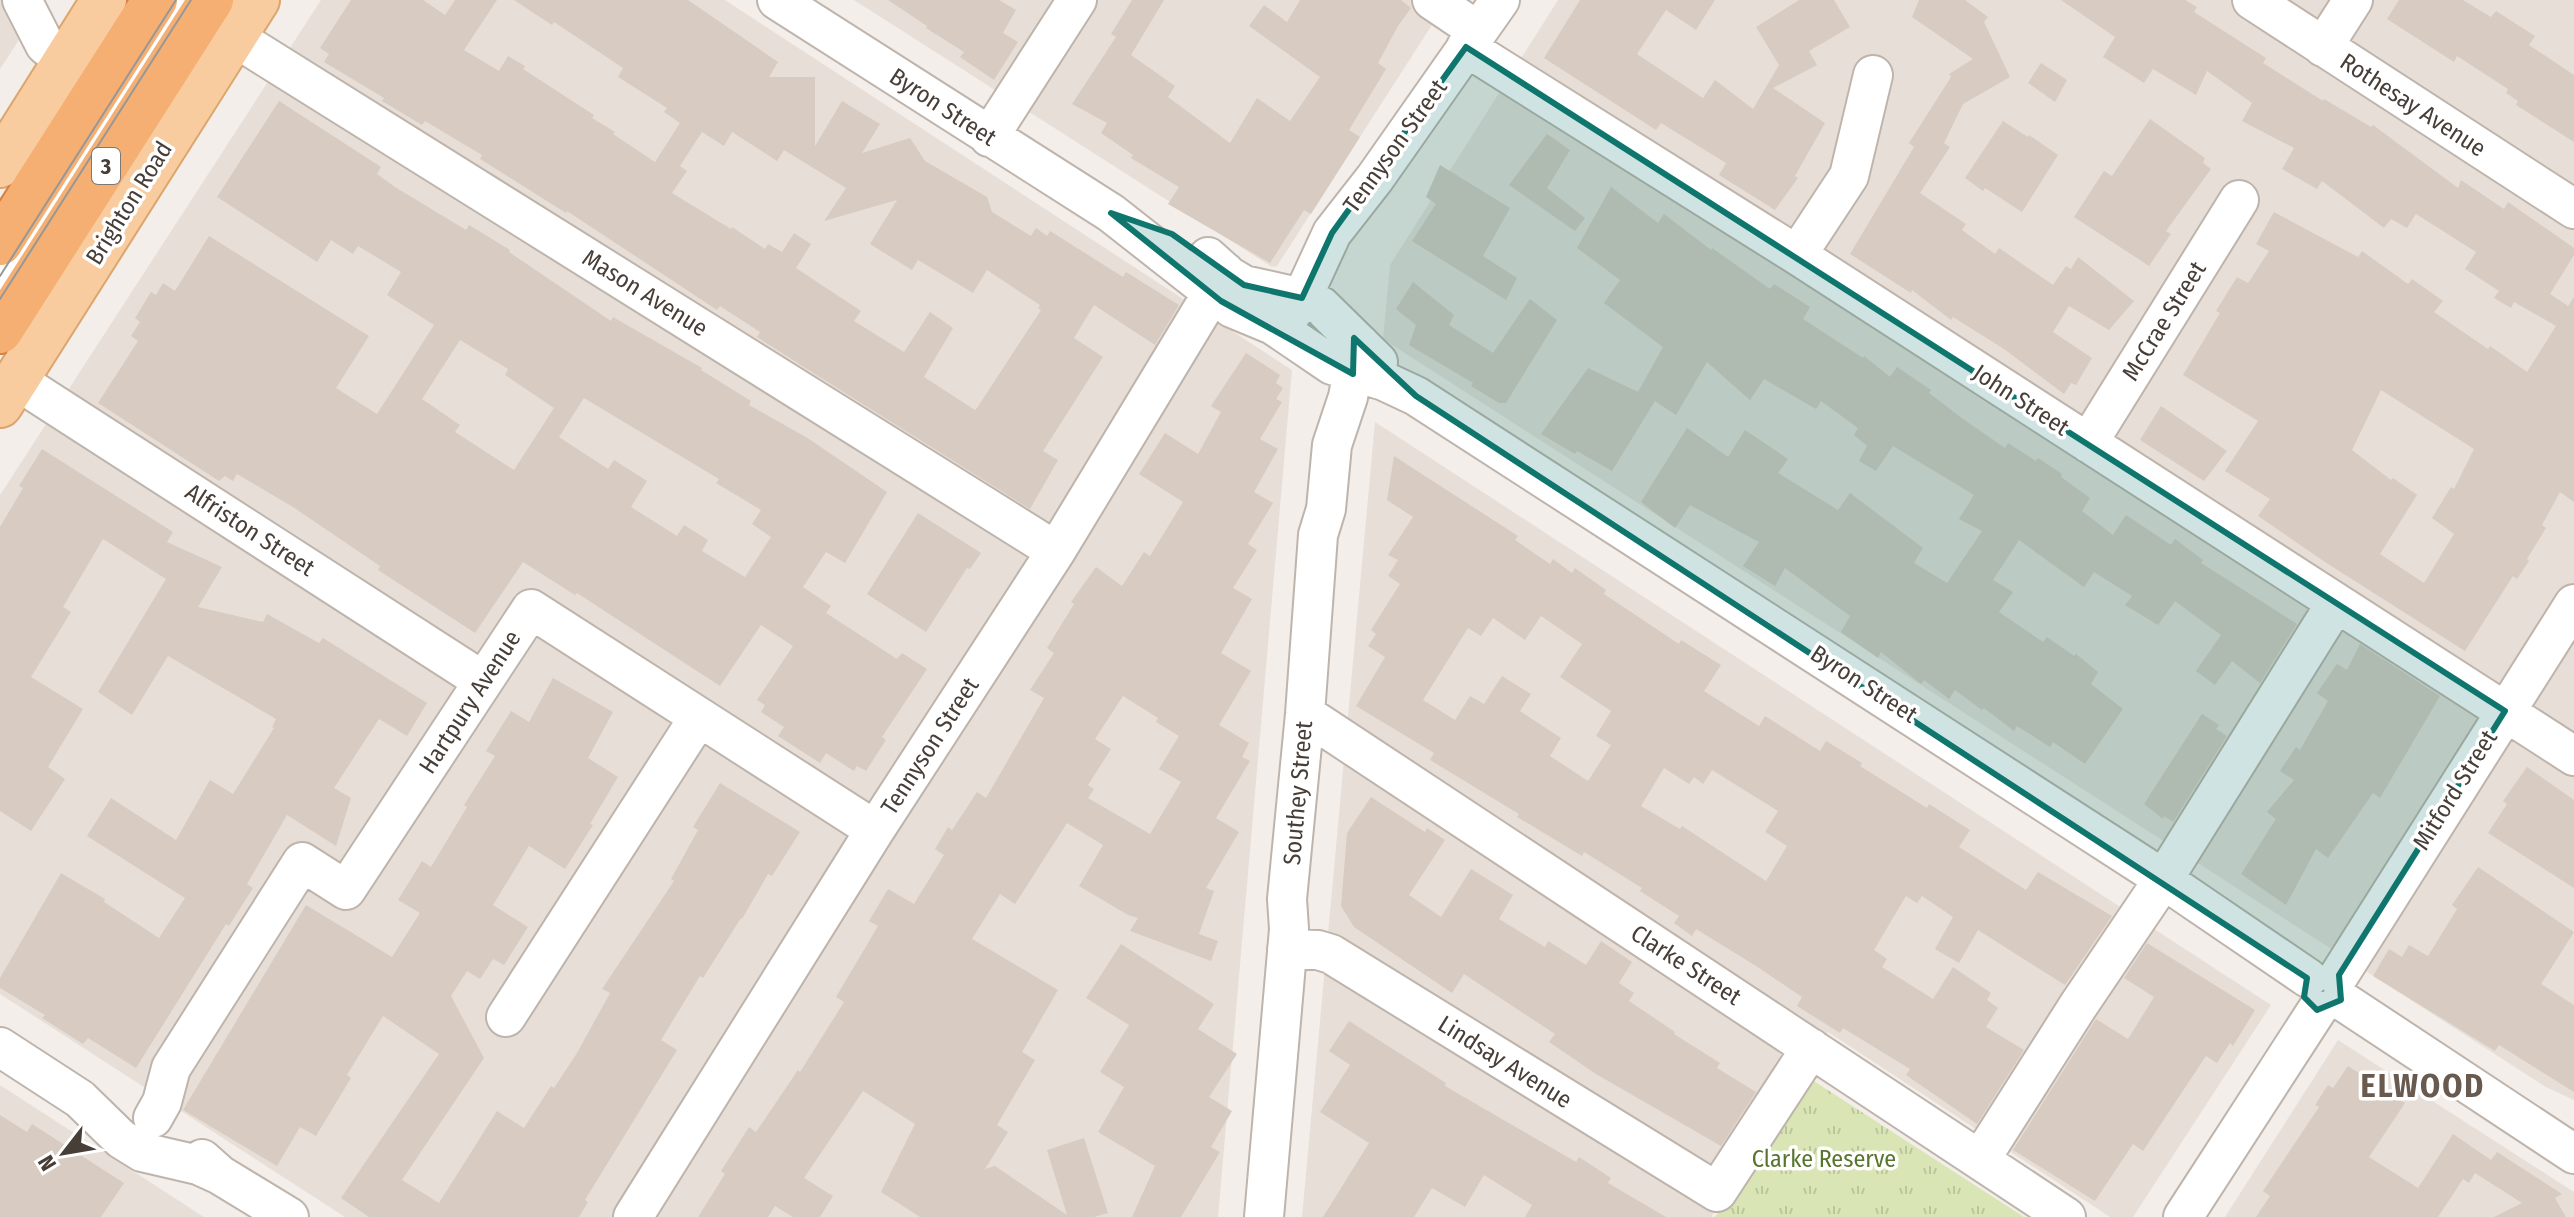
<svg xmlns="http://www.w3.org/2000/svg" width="2574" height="1217" font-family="'Fira Sans Condensed',sans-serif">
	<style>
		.residential { fill: #e7dfd7 }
		.park { fill: url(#park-tufts) }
		.building { fill: #d7cbc2; fill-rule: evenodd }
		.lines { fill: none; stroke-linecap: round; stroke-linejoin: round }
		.minor-casing { stroke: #beb4ac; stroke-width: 42 }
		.major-casing { stroke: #dca56e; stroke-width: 48 }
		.highway-casing { stroke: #d48143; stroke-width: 48 }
		.minor { stroke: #fff; stroke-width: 38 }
		.major { stroke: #f8cc9e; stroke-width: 44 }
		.highway { stroke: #f5af73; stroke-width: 44 }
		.tram { stroke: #979797; stroke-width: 2 }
		.marked { fill: #0f766e; fill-opacity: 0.2; stroke: #0f766e; stroke-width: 6; stroke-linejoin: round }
		.labels { text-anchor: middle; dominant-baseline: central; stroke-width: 7; stroke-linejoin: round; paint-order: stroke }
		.shield { fill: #fff; stroke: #7e7874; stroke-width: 2 }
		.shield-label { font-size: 22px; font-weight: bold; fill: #473e38 }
		.street-label { font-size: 24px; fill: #473e38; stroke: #fff }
		.park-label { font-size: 24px; fill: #58752e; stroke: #fff }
		.district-label { font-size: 32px; font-weight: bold; letter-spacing: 2px; fill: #695a50; stroke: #fff }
	</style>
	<defs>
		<pattern id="park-tufts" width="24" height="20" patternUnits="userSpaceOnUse" patternTransform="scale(2)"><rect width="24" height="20" fill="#d9e5b5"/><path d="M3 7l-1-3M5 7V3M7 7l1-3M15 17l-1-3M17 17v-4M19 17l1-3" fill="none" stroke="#bcc69c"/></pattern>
	</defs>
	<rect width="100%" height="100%" fill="#f3eee9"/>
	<path class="residential" d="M0,0h45l-45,69z
		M321,0h404l567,370 -74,847h-873l-345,-223v-499z
		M854,0h594l-171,266 -5,1z
		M1558,0h1016v1100l-28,-13 -1163,-748 7,-74z
		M1375,422l896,583 -138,212h-23l-282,-185 -117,185h-409z
		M2338,1040l236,152v25h-349z
		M0,1085l204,132h-204z"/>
	<path class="park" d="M1806,1076l218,141h-309z"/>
	<path class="building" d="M351,0h72l22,15 10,-15h42l-33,50 35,21 9,-15 17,10 -2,3 71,46 -2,3 23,14 -2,2 42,28 25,-39 -16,-11 3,-4 -49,-31 5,-9 -69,-46 -2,3 -38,-25h174l90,62 -9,15h46v69l27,-45 38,23 -18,29 48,-15 15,23 62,36 5,15 39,24 5,-8 11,8 3,-5 73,46 3,-5 53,33 -24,40 -61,-40 -20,33 29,19 -60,94 15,9 -28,49 -231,-145 -42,-27 3,-5 -40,-26 -3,4 -150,-99 -1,2 -86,-54 2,-4 -57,-34 -3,4 -40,-24 2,-3 -60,-36 5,-8 -9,-6zM702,132l22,14 8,-14 45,29 7,-11 62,38 -22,33 73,-21 -27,44 42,26 6,-10 55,33 14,-23 53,35 -2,3 3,2 -64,98 -2,2 -51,-33 29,-49 -23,-16 -26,40 -50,-31 7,-10 -65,-43 15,-24 -17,-11 -12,19 -14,-8 -3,5 -33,-22 -1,2 -59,-36 15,-22 -7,-5z
		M888,0h111l17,10 -13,23 15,9 -24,38 -34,-23 4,-5 -38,-24 1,-2z
		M1132,0h32l-33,55 44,31 -7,11 62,46 27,-45 33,23 30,-44 -71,-51 15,-21 23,17 13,-22h101l10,8 -13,18 -20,37 8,6 -37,61 11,7 -49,77 -7,-4 -34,53 -102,-59 11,-17 -48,-29 2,-3 -32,-22 6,-10 -35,-19 44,-67 -5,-3z
		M1580,0h135l-19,30 -30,-20 -29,44 66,44 12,-18 38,29 26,-44 -23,-38 43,-27h35l16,27 -41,24 8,14 -44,23 52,35 -30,53 3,2 -23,32 -56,-35 7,-12 -65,-40 -5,7 -112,-72z
		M1919,0h46l23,17 -4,5 26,55 -47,27 -19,39 6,4 -30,46 46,31 -4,6 33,24 4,-6 54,37 13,-19 5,3 7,-12 56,44 -25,29 -40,-24 -16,26 39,26 -16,27 -5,-2 -7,11 -60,-45 -51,-32 -2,3 -39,-30 -1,3 -61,-39 64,-107 -5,-4 42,-66 -2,-3 24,-15 -61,-42z
		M2061,0h124l12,7 -3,5 72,46 -3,5 60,38 1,-2 47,28 2,-2 85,63 3,-8 43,29 4,-7 66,46v7l-24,39 18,12 6,-9v205l-14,-10 -18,33 4,3 -19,31 2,2 -12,18 -4,-3 -48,75 -140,-89 -67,-46 12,-17 -45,-28 33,-50 -75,-46 37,-62 -4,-2 21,-34 11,6 21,-32 -13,-7 18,-32 84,45 4,-6 46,33 4,-5 31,22 -9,11 54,37 2,-3 37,26 29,-46 -42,-24 -3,6 -17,-10 5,-7 -34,-22 11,-17 -60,-38 -9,14 -16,-9 -7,9 -62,-47 -5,8 -35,-20 12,-21 -52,-27 10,-18 -45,-32 -11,24 -43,-26 -9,14 -41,-26 12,-20zM2381,390l93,59 -20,40 -3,-2 -19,31 22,16 -30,49 -44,-29 37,-59 -24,-17 -2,2 -39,-30z
		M2399,0h64l28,17 5,-6 39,25 -6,9 45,30v67l-58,-37 2,-4 -12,-8 2,-4 -51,-33 -3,6 -67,-43z
		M2041,63l26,17 -12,22 -27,-19z
		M279,101l102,66 -4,7 18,13 71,43 3,-5 41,25 -1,2 102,69 2,-4 89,51 -1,2 50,31 -2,4 60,34 78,53 -42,71 -19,-11 -23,35 28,19 -5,7 71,46 5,-6 25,16 -45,68 4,3 -20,31 -9,-5 -3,5 -28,-18 -6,10 -42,-27 6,-9 -23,-15 4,-7 -8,-5 36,-54 -32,-21 -41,61 -143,-93 -2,2 -52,-33 -48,71 -97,-63 2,-4 -87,-59 -56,-33 -4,7 -8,-5 -6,5 -121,-78 40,-62 -7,-5 9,-14 -5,-4 16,-26 5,3 7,-12 12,8 34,-55 160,100 -33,52 41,26 57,-89 -47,-30 14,-23 -43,-26 -5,8 -22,-14 -14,22 -100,-65zM460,340l48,29 -3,6 49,33 -40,62 -59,-38 5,-7 -38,-26zM584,398l135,81 -3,4 45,27 -9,14 19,13 -26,40 -43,-26 6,-11 -24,-15 -7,11 -46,-29 16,-26 -33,-21 -6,9 -49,-32z
		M2150,119l55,39 -2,5 8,6 -45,62 5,3 -22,32 -75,-49 30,-46 8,5z
		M2003,121l25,16 1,-2 29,20 -36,57 -37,-24 -2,3 -18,-13z
		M1547,134l23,16 -23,38 38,30 -10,13 -66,-46z
		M1440,165l70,43 -27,48 34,22 -11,22 -94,-59 24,-37 -10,-7z
		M1611,187l47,36 6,-9 47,36 1,-2 58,41 4,-5 36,23 -7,12 60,39 1,-2 26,21 7,-10 34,23 -2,3 34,26 42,29 3,-5 28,18 2,-3 24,16 -1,3 29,21 -8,13 31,24 13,-20 45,30 4,-6 28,21 -2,3 96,61 -37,59 -28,-22 -17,24 -19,-14 25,-36 -46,-34 -17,24 -33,-20 7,-9 -38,-24 -10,15 -65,-47 -26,40 20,12 -14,20 44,30 4,-5 27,19 2,-2 22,18 -7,12 32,25 -38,55 -32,-22 -3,5 -33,-21 -3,5 -30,-23 -2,2 -27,-20 -6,9 -25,-19 -3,4 -40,-32 -3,6 -37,-26 9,-16 -65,-48 -10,18 -32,-20 16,-24 -69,-37 -15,23 -34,-26 46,-74 41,29 17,-27 43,29 -10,14 60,37 12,-17 73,55 -9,15 33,20 35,-52 -23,-12 15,-24 -81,-49 -17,25 -17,-10 8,-15 -13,-11 4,-7 -37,-27 -5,8 -52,-30 -14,21 -43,-38 -31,53 -21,-14 -43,70 -35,-20 -2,3 -34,-20 47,-66 50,24 25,-45 -59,-44 16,-23 -43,-32z
		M1413,282l41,33 -5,10 44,28 37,-54 27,21 -51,83h-7l-28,-17 2,-3 -64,-38 7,-20 -20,-16z
		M1246,353l34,22 -4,8 7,5 -7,11 6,3 -22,37 18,10 -24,43 19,11 -25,41 9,6 -24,38 19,11 -31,54 30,18 -32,54 30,18 -7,14 8,4 -34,57 23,14 -33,56 8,3 -15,43 19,7 -7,20 -81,-30 8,-13 -10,-3 -49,-29 24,-41 -36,-22 -52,81 -15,-10 -28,45 86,51 -36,62 13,8 -38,65 11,7 -23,37 10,-3 72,49 -20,-65 37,-12 24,75 -14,4h-174l-39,-25 34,-68 -52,-33 -59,87 29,18 -13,21h-27l-18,-11 -7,11h-70l27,-43 -4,-3 28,-44 7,5 42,-62 2,2 44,-70 -8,-5 42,-71 -9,-5 19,-32 26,15 30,-49 -9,-6 13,-22 4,3 25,-38 9,6 58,-100 -14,-8 24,-37 -7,-5 27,-44 -3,-2 25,-35 26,19 22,-34 6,4 33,-54 -44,-28 26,-41 33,21 23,-42 -10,-6zM1123,696l35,22 -2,4 23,14 -20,33 22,13 -31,52 -62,-36 6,-9 -6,-4 23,-36 -16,-10z
		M2161,406l66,45 -23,30 -64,-41z
		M42,449l131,83 -6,10 55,25 -24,40 65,15 4,-8 52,29 4,-5 104,65 -20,33 -28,-17 -45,69 17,10 -15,48 -49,-31 -40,69 6,4 -24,38 -3,-2 -90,144 -48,-30 -5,6 -41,-26 3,-3 -45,-27v-10l61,-105 44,26 -1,3 55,36 26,-40 -98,-62 24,-38 65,42 34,-60 23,14 41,-66 -2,-1 4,-8 -108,-63 -36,59 -34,-23 68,-113 -63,-40 -40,68 8,5 -40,65 52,32 -35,58 17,12 -34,52 -31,-20v-284l23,-39 -4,-2z
		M1394,456l124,80 -3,4 35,24 3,-5 19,14 3,-5 31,22 -2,4 75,50 2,-4 40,25 -17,26 55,35 6,-10 55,35 6,-10 36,22 -2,3 67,42 2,-4 41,26 -11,17 67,43 12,-18 74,44 -47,69 -87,-55 -19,33 -24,-14 18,-32 -31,-21 -5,7 -11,-7 -32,54 13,9 -5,8 51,32 20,-32 38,26 -4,7 11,8 -12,19 38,23 -47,74 -71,-49 4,-6 -67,-41 -3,5 -43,-27 5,-9 -46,-31 -60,-37 -4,7 -18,-13 5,-7 -39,-25 2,-3 -58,-36 -2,4 -48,-29 -17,-10 2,-3 -89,-54 4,-7 -78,-47 29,-49 -17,-11 8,-12 -5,-4 29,-46 -12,-8 10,-16 -10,-5 25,-38 -26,-17zM1541,616l41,28 -22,33 51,34 -15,25 15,9 -23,36 -38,-25 11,-18 -41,-27 11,-17 -29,-18 -18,28 -14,-8 -15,24 -32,-20 45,-72 13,8 12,-18 32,22zM1664,768l25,16 5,-7 9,7 9,-14 66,41 -13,21 22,14 -21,35 -84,-55 -2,3 -39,-23z
		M918,513l63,40 -11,16 -3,-1 -41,64 -59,-38z
		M2360,644l80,52 -60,102 -7,-5 -45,65 -12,-9 -30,56 -45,-31 35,-55 -9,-7 27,-32 -14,-9 16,-24 4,3 28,-49 -11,-8 20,-29 10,6z
		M553,678l60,34 -25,46 30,19 -28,47 3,1 -28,44 -36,-23 -36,59 35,22 -24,38 -11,-6 -13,20 -13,-8 -16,25 33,62 -82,122 37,23 58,-92 27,17 27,-42 3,2 23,-35 33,-60 -8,-4 72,-108 -3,-2 27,-49 -5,-3 27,-44 80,49 -28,44 -4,-2 -26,45 -1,-1 -38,60 -3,-2 -39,64 16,10 -92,150 3,2 -9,15h-210l-28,-19 98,-144 -56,-38 -36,59 4,3 -35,58 -16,-9 -23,39 -94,-56 123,-205 86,52 28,-44 -22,-13 24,-39 9,6 36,-60 -3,-2 31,-49 -9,-5 25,-40 18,11z
		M2202,714l17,11 -3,4 11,7 -54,86 -9,-6 -1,3 -19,-15z
		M2527,767l47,33v88l-86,-55 19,-29 -4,-3z
		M1371,797l54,35 2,-4 18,12 -36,55 32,22 30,-48 42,26 -14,24 46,28 3,-6 38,24 15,-24 31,21 -13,21 15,10 -5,8 46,31 -1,2 46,29 -3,5 39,24 -35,54 -125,-72 -47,-32 6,-8 -91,-60 -12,19 -98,-66 -13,-21 6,-73z
		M2478,867l96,65 -33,52 33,21v87l-75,-47 -4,6 -122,-75 16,-27 13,8 7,-12 19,11 29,-47 -5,-4z
		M2147,943l108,67 -22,36 -3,-3 -13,20 -11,-7 -63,95 -10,-7 -38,57 -82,-51 83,-131 32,20 26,-42 -30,-19z
		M1121,944l93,60 -16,25 39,25 -28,43 23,14 -21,36 9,5 -39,65h-49l23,-51 -57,-34 26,-45 -24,-15 29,-47 -43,-27z
		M1349,1021l97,62 -1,3 131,76 3,-5 32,21 -3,5 58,34h-141l7,-12 -48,-30 -19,32 -33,-19 -18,29h-91l46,-74 -49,-31 30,-47 -21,-14z
		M2348,1066l57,37 -36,54 49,31 35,-54 38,26 6,-8 65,42 -7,4 11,19h-72l28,-14 -47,-30 -6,10 -6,-4 -25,38h-182l14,-21 -7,-5 56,-84 -4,-2 13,-20 5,3z
		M0,1115l27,17 5,-8 92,59 -23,34h-101z"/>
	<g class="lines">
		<g class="minor-casing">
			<path id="minor" d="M22,0l23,45 20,16
				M777,0l334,213 121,95 41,17 59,40 52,16 32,15 732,473 160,109
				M1432,0l46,31
				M2252,0l322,209
				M234,37l822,514
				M1466,47l331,208 777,501
				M2323,47l30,-47
				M989,137l88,-137
				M1797,255l52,-79 24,-101
				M1208,257l21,19 15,9 58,13 19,8 57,56
				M0,288l183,-288
				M1281,329l21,-31 30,-65 43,-55 125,-178
				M16,380l467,301
				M2088,443l151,-243
				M1305,714l761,503
				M1287,949l31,1 13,4 386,238 94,-144
				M2338,977l236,-373
				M2341,1000l233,154
				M506,1017l193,-300
				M0,1047l80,52 41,40 21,13 56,13 22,10
				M153,1118l9,-16 9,-34 131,-206 44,28 185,-281 344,221
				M202,1159l18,16 69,42
				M1980,1160l98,-154 85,-126 173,-277
				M633,1217l242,-387 181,-279 169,-279
				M1264,1217l25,-288 -2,-30 18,-185 13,-179 8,-26 6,-64 16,-48 6,-33 6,-20
				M2183,1217l134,-207"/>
		</g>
		<g class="major-casing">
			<path id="major" d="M0,165l104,-165
				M0,405l257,-405"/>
		</g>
		<g class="highway-casing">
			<path id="highway" d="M0,243l155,-243
				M0,331l211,-331"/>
		</g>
		<use href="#minor" class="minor"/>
		<use href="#major" class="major"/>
		<use href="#highway" class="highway"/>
		<path class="tram" d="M0,276l176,-276
			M0,299l191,-299"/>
	</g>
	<path class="marked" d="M1466,47l1039,664 -166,264 2,25 -24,10 -13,-13 3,-19 -891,-582 -62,-58 -1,36 -132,-73 -110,-88 61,21 72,51 58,13 30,-65z"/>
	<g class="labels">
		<rect class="shield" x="92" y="148" width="28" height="36" rx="6"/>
		<g class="shield-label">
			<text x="106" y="166">3</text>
		</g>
		<g class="street-label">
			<text transform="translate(2413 105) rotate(33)">Rothesay Avenue</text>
			<text transform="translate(943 107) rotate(33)">Byron Street</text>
			<text transform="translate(1395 146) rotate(-54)">Tennyson Street</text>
			<text transform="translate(129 203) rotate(-58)">Brighton Road</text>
			<text transform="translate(645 293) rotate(32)">Mason Avenue</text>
			<text transform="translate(2164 321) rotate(-58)">McCrae Street</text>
			<text transform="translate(2021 400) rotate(33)">John Street</text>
			<text transform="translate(250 530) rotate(33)">Alfriston Street</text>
			<text transform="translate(1864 684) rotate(33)">Byron Street</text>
			<text transform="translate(470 702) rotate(-57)">Hartpury Avenue</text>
			<text transform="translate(930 746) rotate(-57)">Tennyson Street</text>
			<text transform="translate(2455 790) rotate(-58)">Mitford Street</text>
			<text transform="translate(1298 793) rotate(-85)">Southey Street</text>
			<text transform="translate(1686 965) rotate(33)">Clarke Street</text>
			<text transform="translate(1505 1062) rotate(32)">Lindsay Avenue</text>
		</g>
		<g class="park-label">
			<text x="1824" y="1159">Clarke Reserve</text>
		</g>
		<g class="district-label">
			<text x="2423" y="1086">ELWOOD</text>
		</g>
	</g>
	<g transform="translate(64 1153) rotate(239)" stroke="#ffffff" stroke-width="6" paint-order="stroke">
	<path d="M0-6L14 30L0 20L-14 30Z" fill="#473e38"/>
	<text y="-12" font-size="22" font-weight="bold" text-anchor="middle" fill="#473e38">N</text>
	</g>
</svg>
